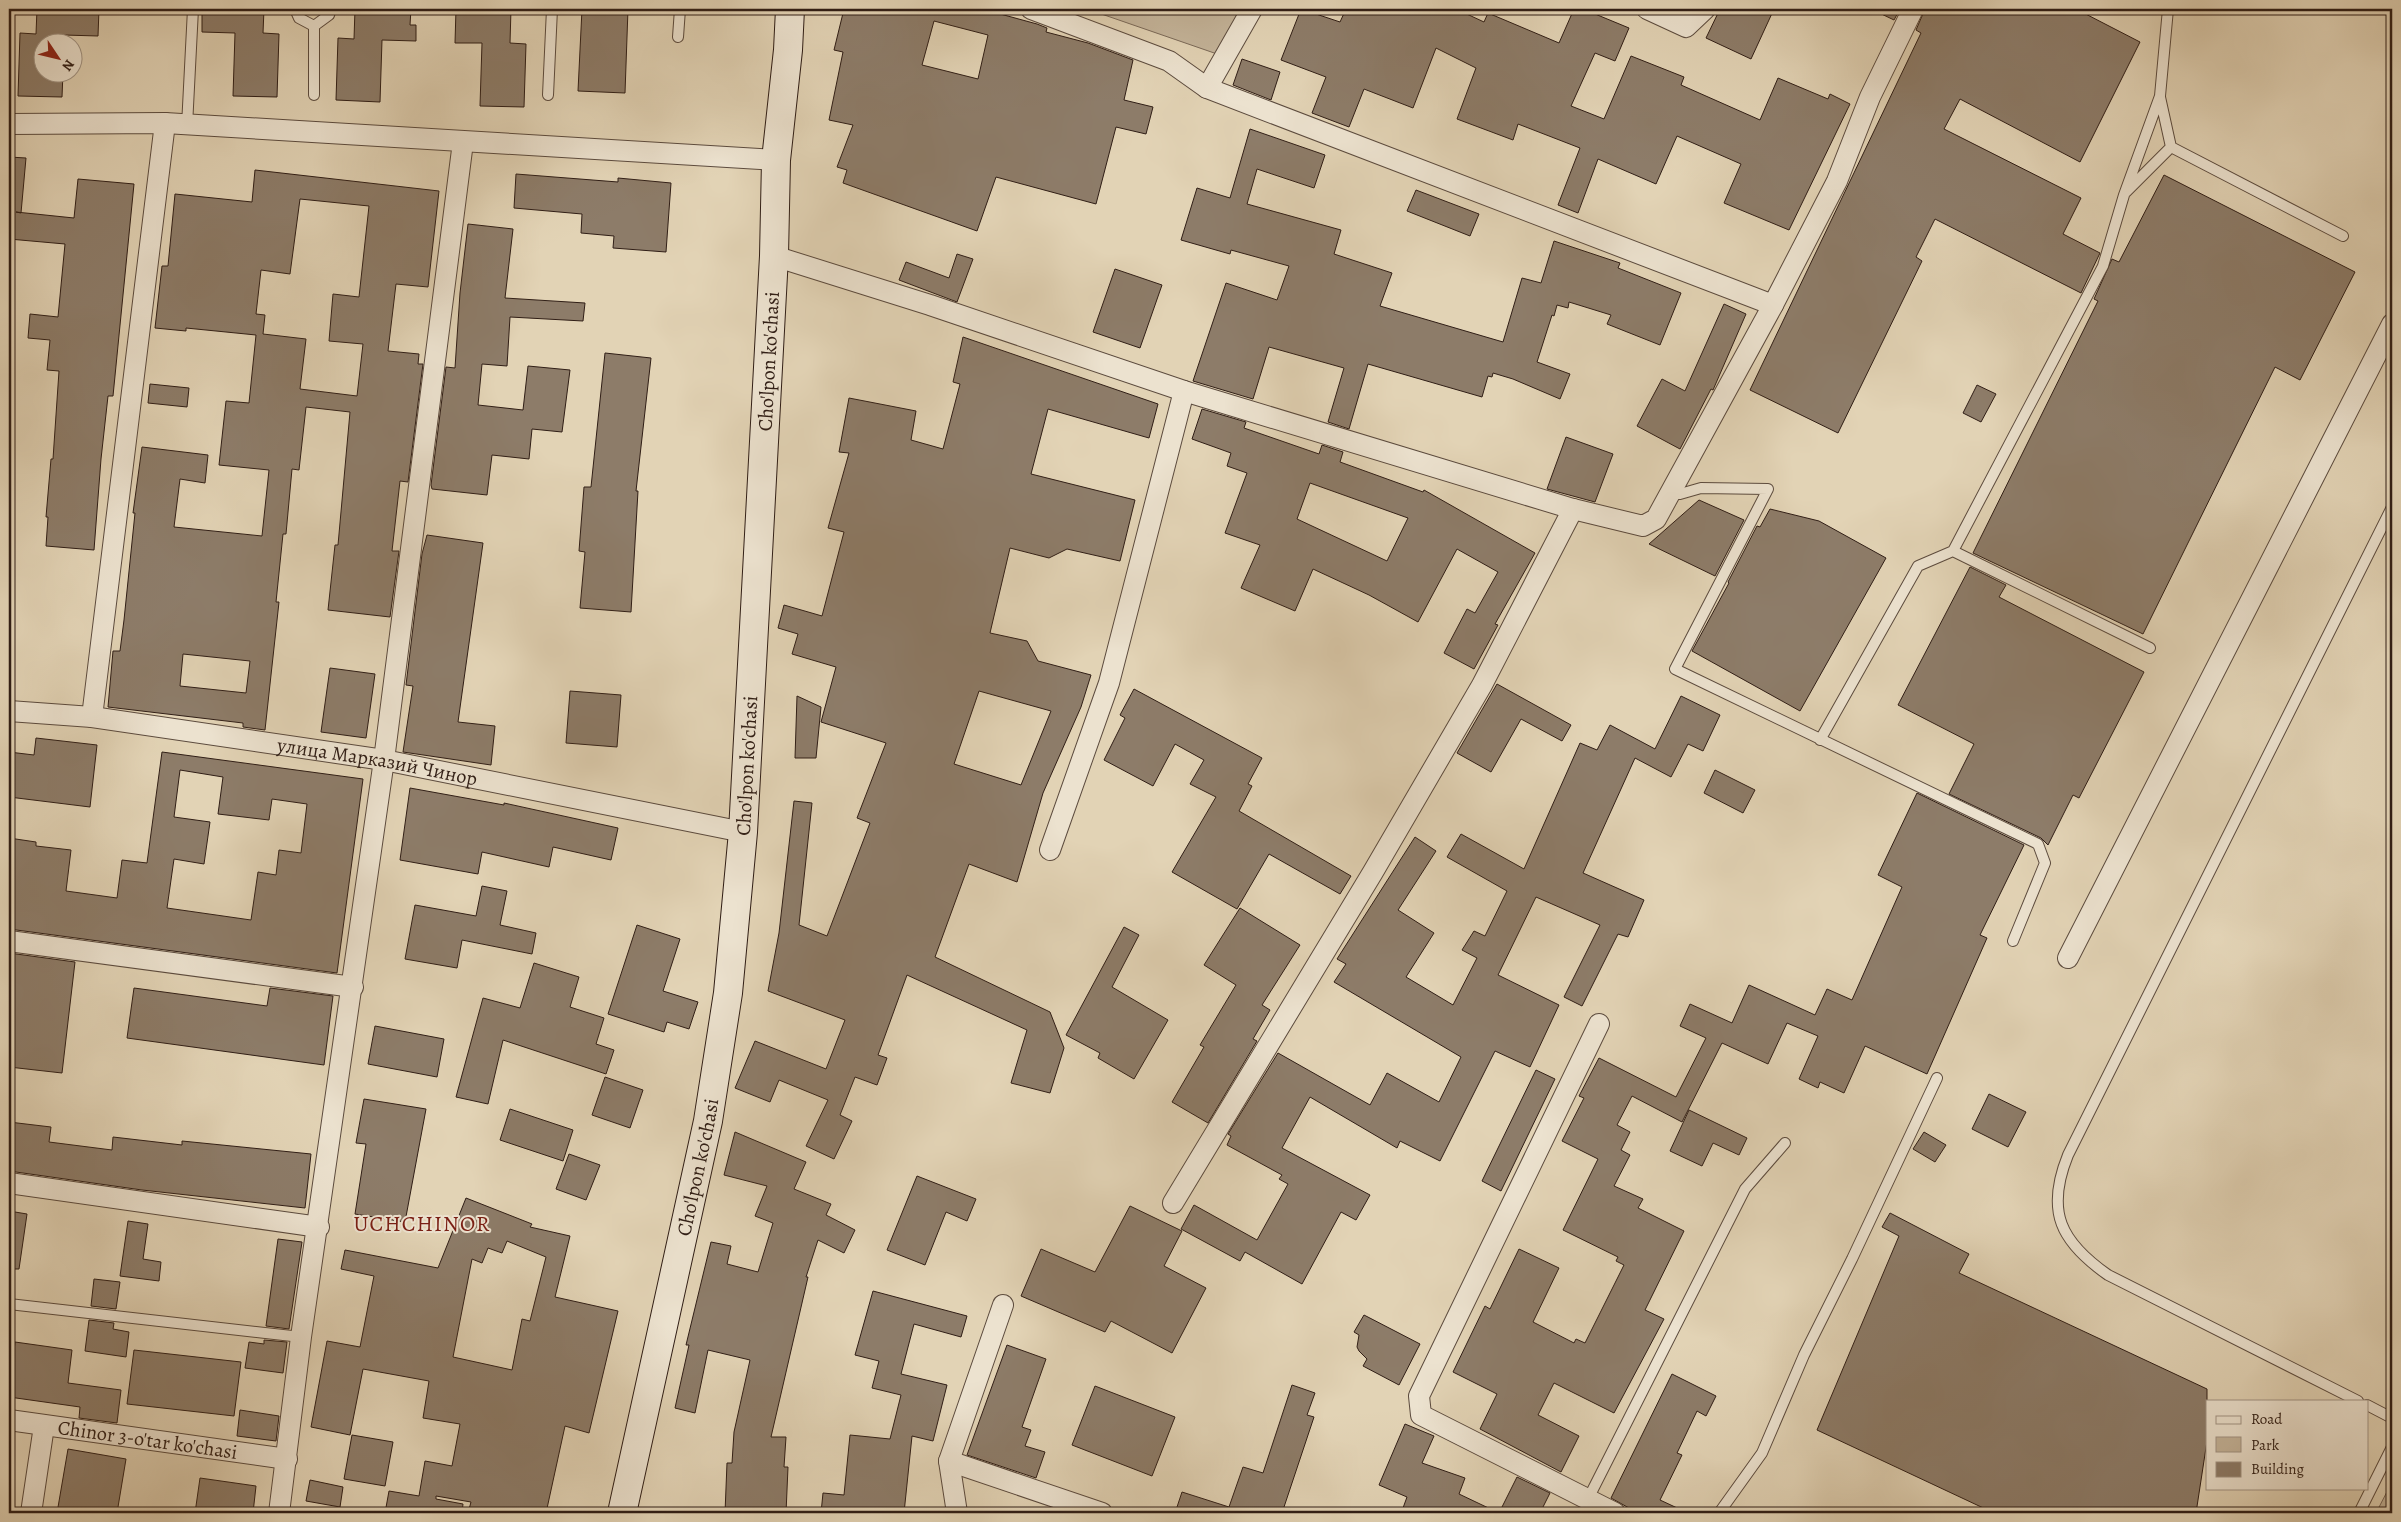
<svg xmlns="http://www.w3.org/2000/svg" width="2401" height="1522" font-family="Alegreya,serif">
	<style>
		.green { fill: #c4b49a; stroke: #7a6958 }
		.building { fill: #8d7c69; stroke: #301e16; fill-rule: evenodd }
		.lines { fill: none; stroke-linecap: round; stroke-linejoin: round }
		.service-casing { stroke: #5c4b3e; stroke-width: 12 }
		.minor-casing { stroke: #5c4b3e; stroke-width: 22 }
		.secondary-casing { stroke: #301e16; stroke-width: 30 }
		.service { stroke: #ece2cf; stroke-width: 10 }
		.minor { stroke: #ece2cf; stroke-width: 20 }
		.secondary { stroke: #ece2cf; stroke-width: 28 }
		.labels { text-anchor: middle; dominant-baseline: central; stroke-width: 4; stroke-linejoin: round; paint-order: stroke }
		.street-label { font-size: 20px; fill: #301e16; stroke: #ece2cf }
		.quarter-label { font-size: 22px; letter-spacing: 1px; fill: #7a1f14; stroke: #ece2cf }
	</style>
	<rect width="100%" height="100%" fill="#e2d3b5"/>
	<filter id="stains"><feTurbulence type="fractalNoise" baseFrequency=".004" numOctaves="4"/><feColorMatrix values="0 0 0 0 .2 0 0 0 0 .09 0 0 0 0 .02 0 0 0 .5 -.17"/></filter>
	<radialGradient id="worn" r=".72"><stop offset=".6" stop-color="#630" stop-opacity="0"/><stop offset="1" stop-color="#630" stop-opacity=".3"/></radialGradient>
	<path class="green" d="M1087,9h160l-27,46z
		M2392,1482v31h-16z"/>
	<path class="building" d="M37,9h62l-1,27 -34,-1v7h-22v30h21l-1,25 -44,-1 2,-63 16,1z
		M202,9h62l-1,24 16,1 -2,63 -44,-1 2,-63 -33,-1z
		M355,9h56l-1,16h6v16l-34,-1 -2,62 -44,-2 2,-62 16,1z
		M456,9h55l-1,34 16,1 -2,63 -44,-1 2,-63h-27z
		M582,9h46l-3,84 -47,-2z
		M844,9h138l55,15 10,4 -1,4 42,11 45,17 -9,40 29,7 -7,27 -30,-7 -20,77 -100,-27 -19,54 -134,-48 4,-13 -10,-3 16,-42 -24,-5 14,-68 -9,-2zM934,21l54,14 -10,44 -56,-14z
		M1301,9l39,13 6,-13h110l28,13 4,-9 71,30 15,-34h9l46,19 -14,33 -20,-8 -24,53 33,13 27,-63 53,21 -3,8 79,35 18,-42 50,21 2,-5 20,10 -61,126 -65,-27 17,-39 -64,-28 -21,48 -58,-25 -20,54 -20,-8 22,-57 -62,-24 -5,16 -56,-21 19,-51 -40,-20 -23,60 -49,-19 -15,38 -37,-14 14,-36 -45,-17z
		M1720,9h54l-23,50 -45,-21z
		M1871,9h29l-6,11z
		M1925,9h151l64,33 -60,120 -120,-63 -16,30 137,69 -18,36 37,19 -19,40 -146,-74 -19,38 6,4 -84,172 -88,-43 171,-357 -5,-3z
		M1242,59l38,13 -9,28 -38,-15z
		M1250,129l75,26 -11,33 -57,-19 -10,35 94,26 -7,24 58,19 -12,33 123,36 19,-64 19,5 13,-42 66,22 -2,5 63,25 -21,52 -53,-21 4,-9 -42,-13 -1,6 -11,-3 -3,11 -2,-1 -15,47 33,12 -10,25 -47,-20 -20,-6 -1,4 -4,-1 -6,21 -114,-33 -19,65 -21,-7 16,-54 -75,-21 -16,52 -60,-18 33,-98 51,17 12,-34 -58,-16 -1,4 -49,-14 16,-52 33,10z
		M9,157l17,1 -5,55 -5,-1 58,6 4,-39 56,5 -21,212h-5l-7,63 -7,91 -48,-4 2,-29h-2l5,-58h2l6,-88 -12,-1 3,-30 -22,-2 2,-24 28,3 7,-73 -56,-5z
		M255,170l184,21 -11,96 -32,-3 -8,67 31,3 -1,10h5l-15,118 -8,-1 -8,70h7l-9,66 -62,-7 7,-65h3l12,-133 -44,-5 -7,63 -7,-1 -6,65h-3l-7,68h3l-14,128 -22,-3v-4l-135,-16 5,-56h7l4,-31 11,-107h-2l9,-66 66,8 -3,28 -25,-4 -6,48 88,9 7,-66 -50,-5 7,-64 23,2 7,-68 -70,-7v3l-31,-3 7,-62h6l7,-72 77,8zM300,199l69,7 -10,91 -26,-3 -4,47 34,3 -6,52 -57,-7 6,-50 -43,-5 2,-19 -9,-1 5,-44 29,4zM183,654l67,7 -4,32 -66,-7z
		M516,174l102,8v-4l53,5 -5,69 -53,-4 1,-12 -33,-3 1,-19 -68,-6z
		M2164,175l191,97 -55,108 -25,-13 -132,267 -170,-81 125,-252 -4,-2 18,-40 7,3z
		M1416,190l63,24 -9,22 -63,-25z
		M468,224l45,5 -8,69 80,5 -2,18 -73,-4 -3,49 -25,-2 -4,41 45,5 5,-44 42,4 -8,62 -30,-3 -3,30 -37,-4 -5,40 -55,-6 -1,-4 15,-118 9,1 5,-75z
		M957,254l16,5 -16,43 -58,-22 7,-18 43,16z
		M1115,269l47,16 -22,63 -47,-16z
		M1724,304l22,10 -33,76 -2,-1 -31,60 -43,-23 25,-47 23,12z
		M963,337l195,67 -9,34 -101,-29 -17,65 104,26 -15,61 -53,-12 -18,9 -39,-10 -20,85 37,8 11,20 53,14 -10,32 -38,86 -26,89 -48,-18 -34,93 115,55 14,36 -14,45 -39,-10 16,-53 -120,-55 -29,80 9,3 -10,27 -22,-8 -15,38 12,6 -18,38 -28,-13 22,-46 -49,-20 -9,22 -35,-14 20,-47 71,28 19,-49 -77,-29 11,-58 15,-132 18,2 -13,122 28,11 43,-113 -13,-5 29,-75 -65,-21 15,-55 -44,-13 6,-20 -20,-6 6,-23 38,11 22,-84 -16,-4 21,-75 -10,-1 10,-54 67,13 -5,29 32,9 17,-65 -7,-2zM979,691l72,20 -30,74 -67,-21z
		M605,353l46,5 -15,133h2l-7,121 -51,-4 5,-56 -6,-1 5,-64h7z
		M150,384l39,4 -2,19 -39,-4z
		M1977,385l19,9 -15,28 -18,-9z
		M1202,409l44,13 -2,6 75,26 3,-9 21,7 -3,10 83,30 1,-2 111,63 -40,71 3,1 -24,44 -30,-16 23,-44 8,4 23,-41 -41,-23 -39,73 -49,-27 -56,-26 -18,42 -54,-23 19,-43 -35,-12 22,-60 -20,-7 4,-13 -39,-14zM1310,483l98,35 -21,43 -90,-42z
		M1566,437l47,17 -18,48 -48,-13z
		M1699,500l45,20 -29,56 -66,-32z
		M1770,509l49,12 67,37 -86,153 -108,-60 37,-68 -1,-1 29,-56 3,1z
		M427,535l56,8 -25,179 37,4 -4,39 -88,-13 10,-66 -7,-1 16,-131z
		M1970,567l36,18 -7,12 145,75 -65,126 -6,-3 -25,50 -7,-7 -92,-44 25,-50 -76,-39z
		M330,668l45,6 -9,64 -45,-6z
		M1497,684l74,41 -9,16 -41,-22 -30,53 -34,-19z
		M1134,689l128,69 -14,26 4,2 -13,25 112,65 -11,18 -71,-40 -32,55 -65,-37 44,-75 -26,-13 14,-24 -29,-16 -22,42 -49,-26 21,-42 -5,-3z
		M570,691l51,4 -4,52 -51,-4z
		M797,696l24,11 -5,51h-21z
		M1681,696l39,19 -17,36 -15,-7 -17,33 -36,-19 -52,115 61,27 -16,37 -10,-3 -36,72 -18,-9 36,-72 -64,-28 -38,78 61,30 -29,62 -35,-16 -55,110 -40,-20 -3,7 -87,-51 -28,51 88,47 -14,25 -15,-8 -39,72 -57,-32 -5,9 -59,-32 13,-24 63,35 31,-56 -9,-5 3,-4 -55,-30 4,-9 -3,-2 50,-81 92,52 17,-32 52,29 22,-45 -127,-75 12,-18 -9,-5 78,-122 21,14 -38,59 36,23 -28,44 47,28 24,-47 -15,-8 12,-19 11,5 22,-45 -60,-34 14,-23 63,35 56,-126 17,7 13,-25 45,24z
		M36,738l61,7 -7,62 -81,-10v-45l25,3z
		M162,752l201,27 -26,194 -328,-44v-91l27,4v4l35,4 -5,41 51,7 5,-38 25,3zM180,770l43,7 -5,37 51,6 3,-21 35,5 -6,49 -22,-3 -3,25 -18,-3 -7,48 -84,-12 7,-49 30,5 6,-42 -36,-5z
		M1715,770l40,20 -12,23 -39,-20z
		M410,788l94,17v-2l114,25 -7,32 -58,-13 -4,20 -67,-15 -4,22 -78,-14z
		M1917,793l107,52 -44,90 7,3 -60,136 -62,-28 -21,47 -24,-11 -2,6 -19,-9 19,-43 -31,-13 -19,41 -46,-21 -40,79 -50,-26 -15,29 13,7 -9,18 9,5 -16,31 29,13 -5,9 46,23 -39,79 19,9 -50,94 -60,-30 -16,32 41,21 -18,36 -81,-43 17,-35 -44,-22 32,-66 5,3 29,-60 40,19 -26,54 41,21 2,-4 9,4 39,-78 -8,-4 2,-4 -55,-27 35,-71 -36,-18 22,-43 -5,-2 20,-38 77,39 30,-59 -26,-12 10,-22 42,19 17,-38 66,30 12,-26 25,11 50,-113 -24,-12z
		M482,886l25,5 -7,34 36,8 -4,21 -70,-14 -5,28 -52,-9 10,-54 61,11z
		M1240,908l60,37 -38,60 8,5 -17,29 4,2 -49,82 -36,-21 32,-55 -4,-2 36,-60 -32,-20z
		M637,925l43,14 -17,52 35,11 -9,27 -22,-7 -3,10 -56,-18z
		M1124,927l15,8 -27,52 56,33 -34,59 -36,-21 2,-5 -34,-18z
		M9,953l66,9 -13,111 -53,-6z
		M534,963l45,14 -9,30 34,11 -8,26 18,6 -8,24 -103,-34 -15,64 -32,-7 27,-99 37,10z
		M134,988l133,18 3,-18 63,8 -9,69 -197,-27z
		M375,1026l69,13 -7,38 -69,-13z
		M1536,1070l19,9 -54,112 -19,-10z
		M605,1077l38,13 -13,38 -38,-13z
		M1989,1094l37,18 -18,35 -36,-18z
		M364,1099l62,10 -21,113 -50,-8 11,-70 -10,-1z
		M510,1109l63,21 -10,31 -63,-21z
		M1689,1110l58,28 -8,17 -26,-12 -11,23 -32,-15z
		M9,1122l42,5 -2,15 63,8 1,-13 69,8v-4l129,13 -6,54 -163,-18 -133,-19z
		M735,1132l71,30 -12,27 37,15 -5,11 29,15 -11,23 -26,-13 -12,37h2l-37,160h15l-2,30h4l-2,46h-61l2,-50h5l2,-31 16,-72 -42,-10 -13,63 -20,-5 14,-63h-3l25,-103 20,4 -4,18 31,8 15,-49 -18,-7 12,-30 -43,-11z
		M1924,1132l22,13 -11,17 -22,-13z
		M569,1154l31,11 -14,35 -30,-11z
		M917,1176l59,23 -9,22 -21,-9 -21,53 -38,-15z
		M466,1198l66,26 -2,3 40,9 -15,61 63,14 -29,122 -24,-7 -19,87h-78l3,-11 -35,-6v3l27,5 -1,9h-77l4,-22 30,5 6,-35 27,5 8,-42 -37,-6 6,-37 -66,-12 -13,66 -39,-8 16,-86 33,6 14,-71 -33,-7 4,-19 93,18zM507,1241l39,16 -16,64 -8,-2 -10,51 -59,-13 19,-98 10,4 6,-15 14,5z
		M1130,1206l52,25 -18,35 42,22 -34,65 -61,-32 -6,11 -84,-36 20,-47 54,23z
		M9,1211l18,3 -8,55h-10z
		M1890,1213l79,41 -10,19 248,116v52l-11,72h-202l-177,-83 82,-194 -17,-9z
		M128,1221l20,3 -5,35 18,3 -2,19 -39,-5z
		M278,1239l24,3 -13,87 -23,-3z
		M94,1279l26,3 -4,27 -25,-3z
		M873,1291l94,25 -6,21 -47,-13 -13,50 46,11 -14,56 -21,-5 -8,77h-83l2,-20 21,2 6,-60 40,4 11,-44 -29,-7 7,-27 -24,-6z
		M1364,1315l56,29 -21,41 -36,-19 4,-7 -8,-8 -2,-4 2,-12 -5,-3z
		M89,1320l25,3 -1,6 16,3 -3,25 -41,-6z
		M264,1340l23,2 -4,31 -38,-5 4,-26 15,2z
		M15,1342l57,8 -4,33 53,7 -4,33 -38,-5 1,-11 -71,-10z
		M1007,1345l39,14 -24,68 9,3 -6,16 20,6 -9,26 -69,-23z
		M134,1350l107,12 -7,54 -107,-12z
		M1672,1374l44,22 -10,20 -9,-5 -20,42 5,2 -22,45 28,13h-50l-27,-15z
		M1292,1385l23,8 -8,22 7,2 -32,96h-107l7,-21 47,15 14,-40 20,6z
		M1095,1386l80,31 -23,59 -80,-31z
		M240,1410l39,6 -3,25 -39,-5z
		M1405,1424l29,12 -12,27 43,15 -6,16 40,19 18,-36 33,16 -10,20h-122l-15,-5 4,-11 -28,-12z
		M352,1435l41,7 -8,44 -41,-7z
		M68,1449l58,10 -9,54h-60z
		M200,1478l56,8 -3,27h-58z
		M310,1480l33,7 -3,20 -34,-6z"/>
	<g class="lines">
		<g class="service-casing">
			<path id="service" d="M295,9l4,9 15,8
				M678,37l2,-28
				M314,95v-69l15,-11 2,-6
				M548,95l4,-86
				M2160,97l11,50
				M187,126l6,-117
				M2126,192l45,-45 172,89
				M1669,494h11l21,-6 67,1 -93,180 363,175 7,19 -32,78
				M1953,551l150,-285 21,-71 36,-99 8,-87
				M1820,740l98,-174 35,-15 197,97
				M9,1304l292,33
				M2358,1401l-250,-126c-47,-33 -63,-63 -40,-120l324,-648
				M2367,1405l25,13
				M1587,1501l158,-312 40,-46
				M1719,1513l43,-60 42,-98 48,-96 85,-181
				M2359,1513l33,-66"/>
		</g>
		<g class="minor-casing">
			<g id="minor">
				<path d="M1031,9l138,52 38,27 566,217"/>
				<path d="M1647,9l39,18 19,-18"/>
				<path d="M1207,88l45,-79"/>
				<path d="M9,124l156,-1 611,37"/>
				<path d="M774,256l156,49 254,86 389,118 70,17 13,-7 117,-214 64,-124 33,-84 43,-88"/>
				<path id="s1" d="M9,711l83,6 292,43 359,72"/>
				<path d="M92,717l73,-594"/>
				<path d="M1050,850l59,-167 75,-292"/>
				<path d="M9,941l344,46"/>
				<path d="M2068,958l324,-634"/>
				<path d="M1599,1024l-180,372 2,19 194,98"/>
				<path d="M9,1183l310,44"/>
				<path d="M1173,1203l200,-331 109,-187 91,-176"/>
				<path id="s2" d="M9,1420l278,39"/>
				<path d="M949,1461l153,52"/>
				<path d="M31,1513l13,-87"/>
				<path d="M279,1513l22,-176 83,-577 79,-618"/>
				<path d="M957,1513l-8,-52 54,-156"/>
			</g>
		</g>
		<g class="secondary-casing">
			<g id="secondary">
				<path id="s3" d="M622,1513l86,-392 20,-128 15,-161 31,-576 2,-96 12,-110 2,-41"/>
			</g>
		</g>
		<use href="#service" class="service"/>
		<use href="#minor" class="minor"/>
		<use href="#secondary" class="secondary"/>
	</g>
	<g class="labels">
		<g class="street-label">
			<text stroke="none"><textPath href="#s3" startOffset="1164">Cho'lpon ko'chasi</textPath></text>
			<text stroke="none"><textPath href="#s1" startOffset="372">улица Марказий Чинор</textPath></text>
			<text stroke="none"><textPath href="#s3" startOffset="759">Cho'lpon ko'chasi</textPath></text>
			<text stroke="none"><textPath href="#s3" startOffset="354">Cho'lpon ko'chasi</textPath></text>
			<text stroke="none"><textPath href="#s2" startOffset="140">Chinor 3-o'tar ko'chasi</textPath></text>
		</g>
		<g class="quarter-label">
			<text x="422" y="1224">UCHCHINOR</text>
		</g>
	</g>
	<rect width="2401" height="1522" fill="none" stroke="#e2d3b5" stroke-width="30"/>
	<rect x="10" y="10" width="2381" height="1502" fill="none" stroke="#301e16" stroke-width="2.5"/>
	<rect x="15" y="15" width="2371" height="1492" fill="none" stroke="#301e16"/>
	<rect x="2206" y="1400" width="162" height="90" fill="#ece2cf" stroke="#a19485"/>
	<rect x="2216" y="1416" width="25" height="8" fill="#ece2cf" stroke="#a19485"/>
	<text x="2251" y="1424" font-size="15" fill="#301e16">Road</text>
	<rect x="2216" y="1437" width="25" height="15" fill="#c4b49a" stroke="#a19485"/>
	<text x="2251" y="1450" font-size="15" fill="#301e16">Park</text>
	<rect x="2216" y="1462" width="25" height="15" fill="#8d7c69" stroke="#a19485"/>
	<text x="2251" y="1474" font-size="15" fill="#301e16">Building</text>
	<g transform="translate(58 58) rotate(125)"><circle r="24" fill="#ece2cf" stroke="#a19485"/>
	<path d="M0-4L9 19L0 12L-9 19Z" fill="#8f2418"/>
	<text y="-8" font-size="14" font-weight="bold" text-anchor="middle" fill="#301e16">N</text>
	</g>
	<rect width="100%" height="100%" filter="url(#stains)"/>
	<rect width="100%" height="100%" fill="url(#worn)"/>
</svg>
